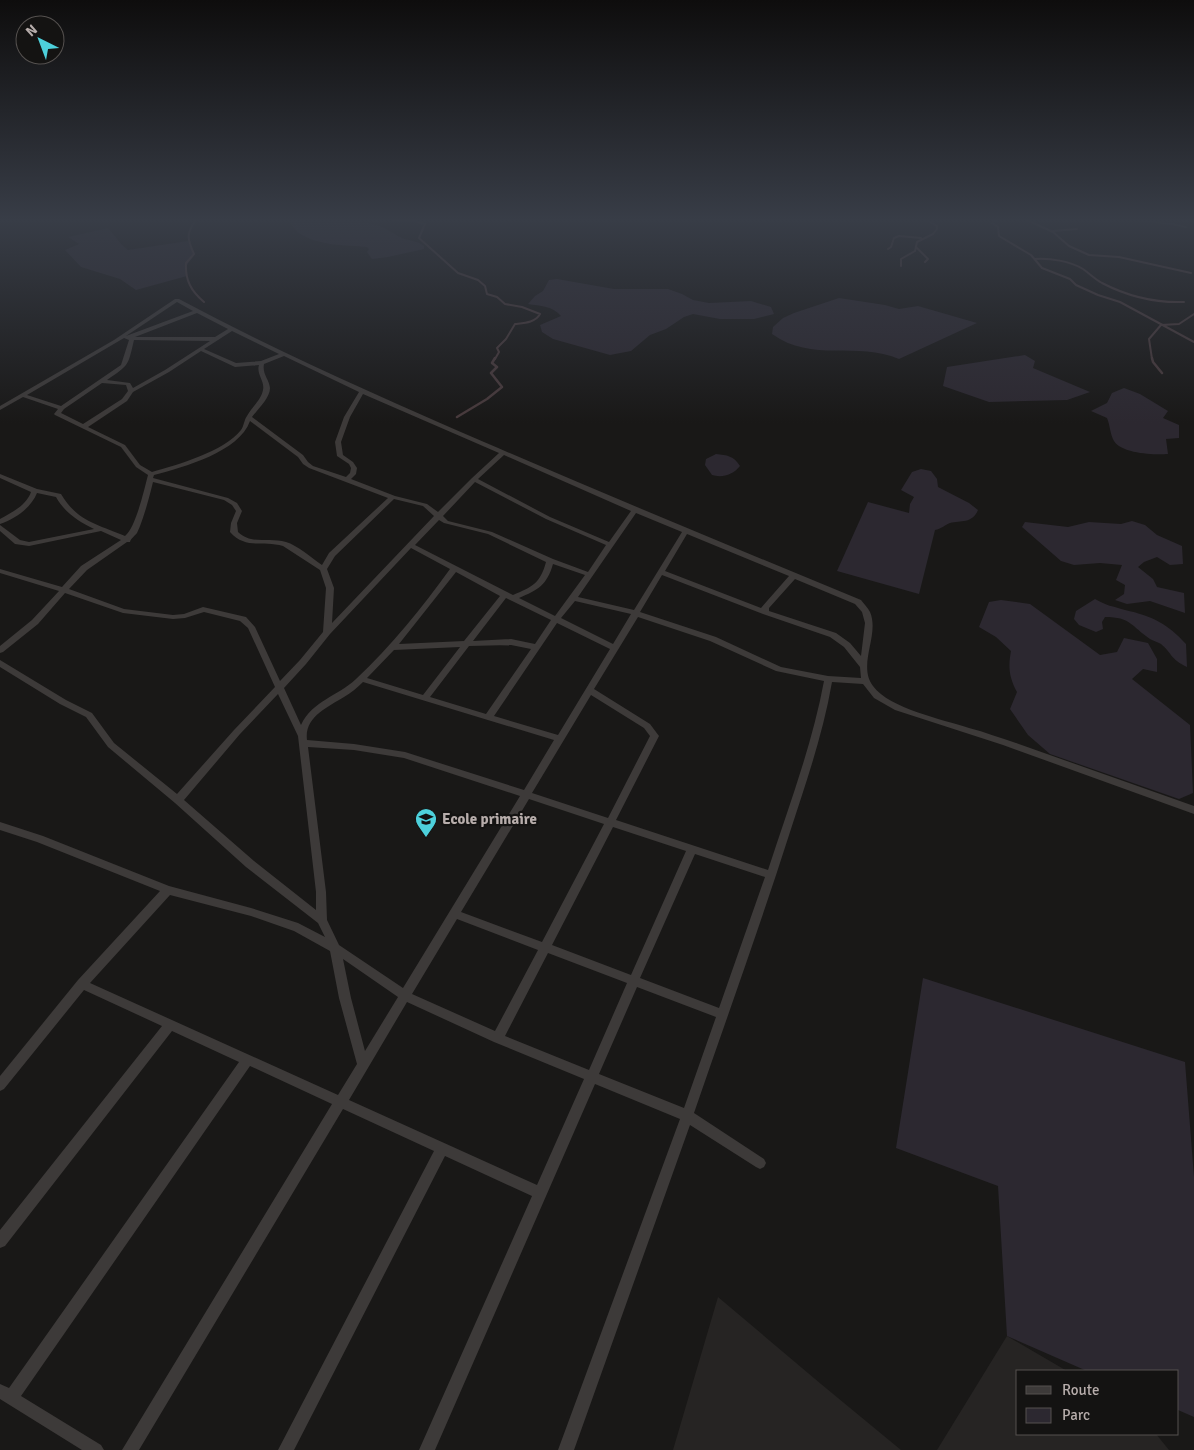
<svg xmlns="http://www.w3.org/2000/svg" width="1194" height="1450" font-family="Signika,sans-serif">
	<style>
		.built { fill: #262423 }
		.green { fill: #2c2830 }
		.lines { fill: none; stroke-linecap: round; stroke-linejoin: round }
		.stream-far1 { stroke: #483a3c; stroke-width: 2 }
		.stream { stroke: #483a3c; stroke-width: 2.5 }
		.minor { fill: #3d3a39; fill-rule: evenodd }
		.labels { text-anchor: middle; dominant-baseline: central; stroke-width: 4.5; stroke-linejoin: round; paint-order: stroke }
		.poi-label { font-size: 15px; font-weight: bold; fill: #b7adab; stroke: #141312; text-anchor: start }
	</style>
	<rect width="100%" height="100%" fill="#191817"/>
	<path class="built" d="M718,1297l103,87 80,66h-228z
		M1007,1336l60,35h-49v63h138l13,16h-232z"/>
	<path class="green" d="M293,220c29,0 62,-3 89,7 7,3 13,8 20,11 8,3 16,3 22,8v3l-36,8 -16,2 -5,-7 2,-3 -2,-2c-22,-2 -49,-1 -68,-14 -4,-2 -6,-8 -10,-11z
		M108,228l14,17 6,5 60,-9 6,13c-3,9 -12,11 -7,22l-51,14 -16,-11 -39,-12 -16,-17 14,-6 -11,-7z
		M557,279l57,10h54l14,5 11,6 16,3 42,-2 20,6 3,7 -20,5h-34l-27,-5 -9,3 -18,12 -16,6 -19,16 -21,4 -57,-16 -11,-7 -2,-7 21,-9c-8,-10 -21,-10 -33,-12l7,-8 8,-5 6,-11z
		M839,298l46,7 14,4 19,-3 59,17 -78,36c-42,-18 -87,4 -127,-25l1,-7 10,-9 11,-5z
		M1025,355l10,6 -2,7 57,24 -23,8 -78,2 -46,-16 4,-19z
		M1124,388l16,6 28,17 -5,7 16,7v13l-13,1 2,15c-13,1 -46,0 -54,-13 -4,-7 -4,-16 -7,-23l-16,-7 16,-8 5,-10z
		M716,454c11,1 18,2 24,12 -7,9 -18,12 -28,9l-7,-10 1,-6z
		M921,469l10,2 6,8 1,8 31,16 9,7c-6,14 -17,10 -28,13 -5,2 -9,6 -15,7l-16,64 -82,-23 31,-69 41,11 1,-9 4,-7 -13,-7 11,-18z
		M1132,521l13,4 12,10 25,11 1,18 -13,1 -13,-8 -13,5 -6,5 15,12 4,8 27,6 1,20 -35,-12 -23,3 -12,-4 9,-6 1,-9 -9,-5 6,-15 -22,-2 -26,2 -13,-4 -39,-34 3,-5 43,5 21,-5 32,2z
		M1095,599c12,7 17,7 30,11 27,6 43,14 61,34l1,23c-17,-8 -15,-14 -26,-23 -3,-2 -8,-3 -11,-5 -19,-13 -19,-22 -45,-22l-3,5 1,7 -7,3 -17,-7 -5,-6 2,-8z
		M1001,600l29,4 70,51 17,-3 7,-14 24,5 9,16v13l-14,-3 -11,10 58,46 3,68 -14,6 -129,-45 -22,-19 -18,-26 7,-17c-8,-15 -9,-25 -6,-41l-15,-14 -17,-10 10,-25z
		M923,978l262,84 9,115v240l-16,-7v-39h-91l-80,-35 -9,-150 -102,-38z"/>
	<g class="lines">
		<path class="stream-far1" d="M196,220c-10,13 -9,19 -2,34l-8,9c-1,17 5,28 18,39
			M392,220l22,1 11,3 -6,14 39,35 20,7 7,6 2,8 10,3 8,7 17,3 18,7c-5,9 -16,9 -25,10l-9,15 -9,9 2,4 -4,7
			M996,220l-4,3 6,4 1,9 32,19 11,13 28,11 6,6 22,10 22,7 74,40
			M1027,220l26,12 16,14 20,9 30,2 72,16
			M1053,231l24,-2
			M917,248l11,11 -3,3
			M888,249l3,-2 3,-9 5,-2 22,2
			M1035,259c15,-1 35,2 48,10 7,5 12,10 19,14 25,13 54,20 82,19
			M901,266v-7l14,-8 2,-9 16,-8 4,-5v-3l-10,-6
			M1152,359l-3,-20 12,-14 18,-1 15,-10"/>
		<path class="stream" d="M1152,358l1,4 9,11
			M457,417l30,-18 15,-12 -11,-14 6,-6 -5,-4 3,-5"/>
		<path class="minor" d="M1130,220l43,3 15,4 -2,1 -13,-3z
			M175,299h4c99,53 202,98 305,143 125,54 251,106 377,158 3,4 7,8 9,12 10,23 -13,53 3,74 17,23 69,33 96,42 16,4 31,10 47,15 59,21 119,42 178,63v8l-191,-69 -108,-35 -21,-12 -11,-14 -31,-2c-9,52 -26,101 -42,150 -30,94 -64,188 -96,281l70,46 2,4 -2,4 -4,2 -4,-2 -66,-42 -116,325h-16l122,-331 -85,-35 -160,366h-16l113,-254 -87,-40 -151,294h-16l156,-299 -91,-42 -204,341h-17l210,-346 -82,-38 -229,330 80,49 3,5h-22l-82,-51v-15l9,4 230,-326 -67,-31 -167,215 -5,2v-18l162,-204 -78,-36 -80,99 -4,2v-15l78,-96 82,-89 -123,-49 -37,-12v-8l43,14 126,50 82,22 47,15 27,14 -7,-14 -72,-56 -71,-64 -67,-56 -22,-30 -26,-13 -60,-37v-7l66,40 26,13 22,30 63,51 57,-64 41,-43 -27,-59 -8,-7 -36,-9 -19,6 -12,1 -50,-6 -58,-20 -27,31 -35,28 -3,1v-7l32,-26 27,-29 -59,-18v-4l62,18 19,-21 40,-26 -20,-9 -72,15 -14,-2 -15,-13v-6l20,15 9,2 65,-13c-16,-8 -29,-16 -38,-32l-19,-4c-6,15 -22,26 -37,31v-5c12,-7 26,-13 31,-27l-31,-14v-4l37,15 24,5c17,28 36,30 64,42 11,-9 19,-46 23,-61l-12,-8 -15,-20 -66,-32 -1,-1 4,-5 -35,-12 -23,13v-4l114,-66zM177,302l16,9 -67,25zM197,313l31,16 -13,8h-80zM232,331l47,23 -18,7 -25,2 -32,-14zM124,338l5,2 -8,25 -60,41 -34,-11zM134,340l76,1 -45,29 -32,18 -3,-5 -23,-3c22,-15 21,-14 27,-40zM201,351l34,16 24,-2c-3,9 6,16 4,25 -2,10 -11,17 -16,26 -3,4 -3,10 -6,14 -16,21 -64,35 -89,42l-12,-7 -15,-20 -37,-18 39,-26 6,-9 36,-20zM284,356l75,36 -15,25 -9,25 2,14 12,8 2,4 -1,5 -4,4 -33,-11 -5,-4 -5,-7 -51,-38c6,-8 18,-19 18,-29 -1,-9 -8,-14 -6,-24zM102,383l24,2 2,6 -6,8 -39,25 -22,-11 3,-4zM363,394l136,59 -27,25 -34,34 -11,-8 -32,-8 -44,-17 5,-5 1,-6 -4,-6 -10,-7 -2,-13 9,-25zM250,421l48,36 5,7 6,4 79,30 -59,55 -7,12c-10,-7 -25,-20 -36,-23 -17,-5 -35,3 -48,-10l-1,-9 5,-12 -5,-8 -9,-5 -75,-20 1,-3c30,-8 85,-23 96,-54zM504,455l127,56 -22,31 -59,-25 -72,-38zM153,482l71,18 8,5 4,6 -5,12 -1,9c16,18 33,8 53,14l37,24 6,18 -3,44 -23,28 -20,21 -25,-54 -9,-10 -43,-10 -19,7 -11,1 -49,-6 -55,-20 18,-19 40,-28h3c1,-4 5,-6 7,-9 6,-12 13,-38 16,-51zM475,482l71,37 60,26 -18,27 -35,-13 -61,-27 -44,-11 -5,-5zM394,499l29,7 11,10 -102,107 2,-35 -7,-19 8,-13zM636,513l46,19 -48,78 -56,-13zM439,520l5,3 44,11 58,28c-6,22 -14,25 -33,33l-98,-50zM687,534l102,42 -28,32 -96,-37zM411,548l39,21c-28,39 -59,77 -94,110 -19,18 -43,21 -55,46l-17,-37 22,-24 24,-30zM553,564l32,11 -30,41 -36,-18c19,-8 28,-13 34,-34zM456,572l44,24 -36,45 -65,3zM662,575l101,39 67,23 14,10 16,20 1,11 -33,-2 -47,-9 -65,-30 -76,-25zM795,579l60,25 7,8 3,11 -4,33 -11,-13 -14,-10 -67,-22v-3zM506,598l45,22 -16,24 -24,-5 -38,2zM575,601l56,13 -18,30 -52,-26zM638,617l72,24 66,30 48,10c-12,65 -36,127 -56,189l-152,-50 43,-84 -9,-12 -56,-35zM557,623l53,26 -52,86 -64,-19zM511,645l20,4 -45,65 -56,-17 39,-51zM460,647l-37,48 -56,-17 27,-28zM363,682l191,58 -30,50 -119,-38 -51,-8 -47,-4c-3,-23 21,-33 37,-43 7,-4 13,-9 19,-15zM278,694l20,42 18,156v18l-62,-49 -70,-61 56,-66zM591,695l53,33 6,8 -42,82 -76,-25zM308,747l46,3 50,8 116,38 -117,192 -64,-43 -12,-25 -1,-28zM529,799l75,25 -62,118 -81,-30zM613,827l73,24 -55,124 -79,-30zM695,854l70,23 -46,131 -79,-30zM170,895l81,21 43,15 36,20 9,47 18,66 -19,31 -248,-112zM457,919l81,31 -43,81 -83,-37zM548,953l79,30 -38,87 -84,-34zM343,959l55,38 -33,54 -14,-53zM637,987l79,30 -32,91 -85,-34zM407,1002l87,40 90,37 -47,106 -188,-85z"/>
	</g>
	<linearGradient id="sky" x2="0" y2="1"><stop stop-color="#0e0d0d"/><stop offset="0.52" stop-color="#383d47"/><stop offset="1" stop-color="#383d47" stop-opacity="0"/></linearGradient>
	<rect width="1194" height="423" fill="url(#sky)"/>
	<defs>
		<g id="school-pin" transform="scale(1.125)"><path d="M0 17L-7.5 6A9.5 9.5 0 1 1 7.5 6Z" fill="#4dd0db" stroke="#141312"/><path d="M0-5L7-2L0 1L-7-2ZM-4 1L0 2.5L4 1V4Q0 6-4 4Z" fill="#111"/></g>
	</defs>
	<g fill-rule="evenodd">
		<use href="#school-pin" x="426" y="819"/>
	</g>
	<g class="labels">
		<g class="poi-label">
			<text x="442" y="819">Ecole primaire</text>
		</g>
	</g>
	<rect x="1016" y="1370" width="162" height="65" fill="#141312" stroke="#55514f"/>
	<rect x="1026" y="1386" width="25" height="8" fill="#3d3a39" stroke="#55514f"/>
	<text x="1062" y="1395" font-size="15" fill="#b7adab">Route</text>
	<rect x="1026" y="1408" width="25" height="15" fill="#2c2830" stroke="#55514f"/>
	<text x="1062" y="1420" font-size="15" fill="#b7adab">Parc</text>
	<g transform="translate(40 40) rotate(318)"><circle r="24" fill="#141312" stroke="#55514f"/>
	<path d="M0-4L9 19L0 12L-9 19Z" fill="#4dd0db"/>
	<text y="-8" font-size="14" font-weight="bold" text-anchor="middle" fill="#b7adab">N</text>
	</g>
</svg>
